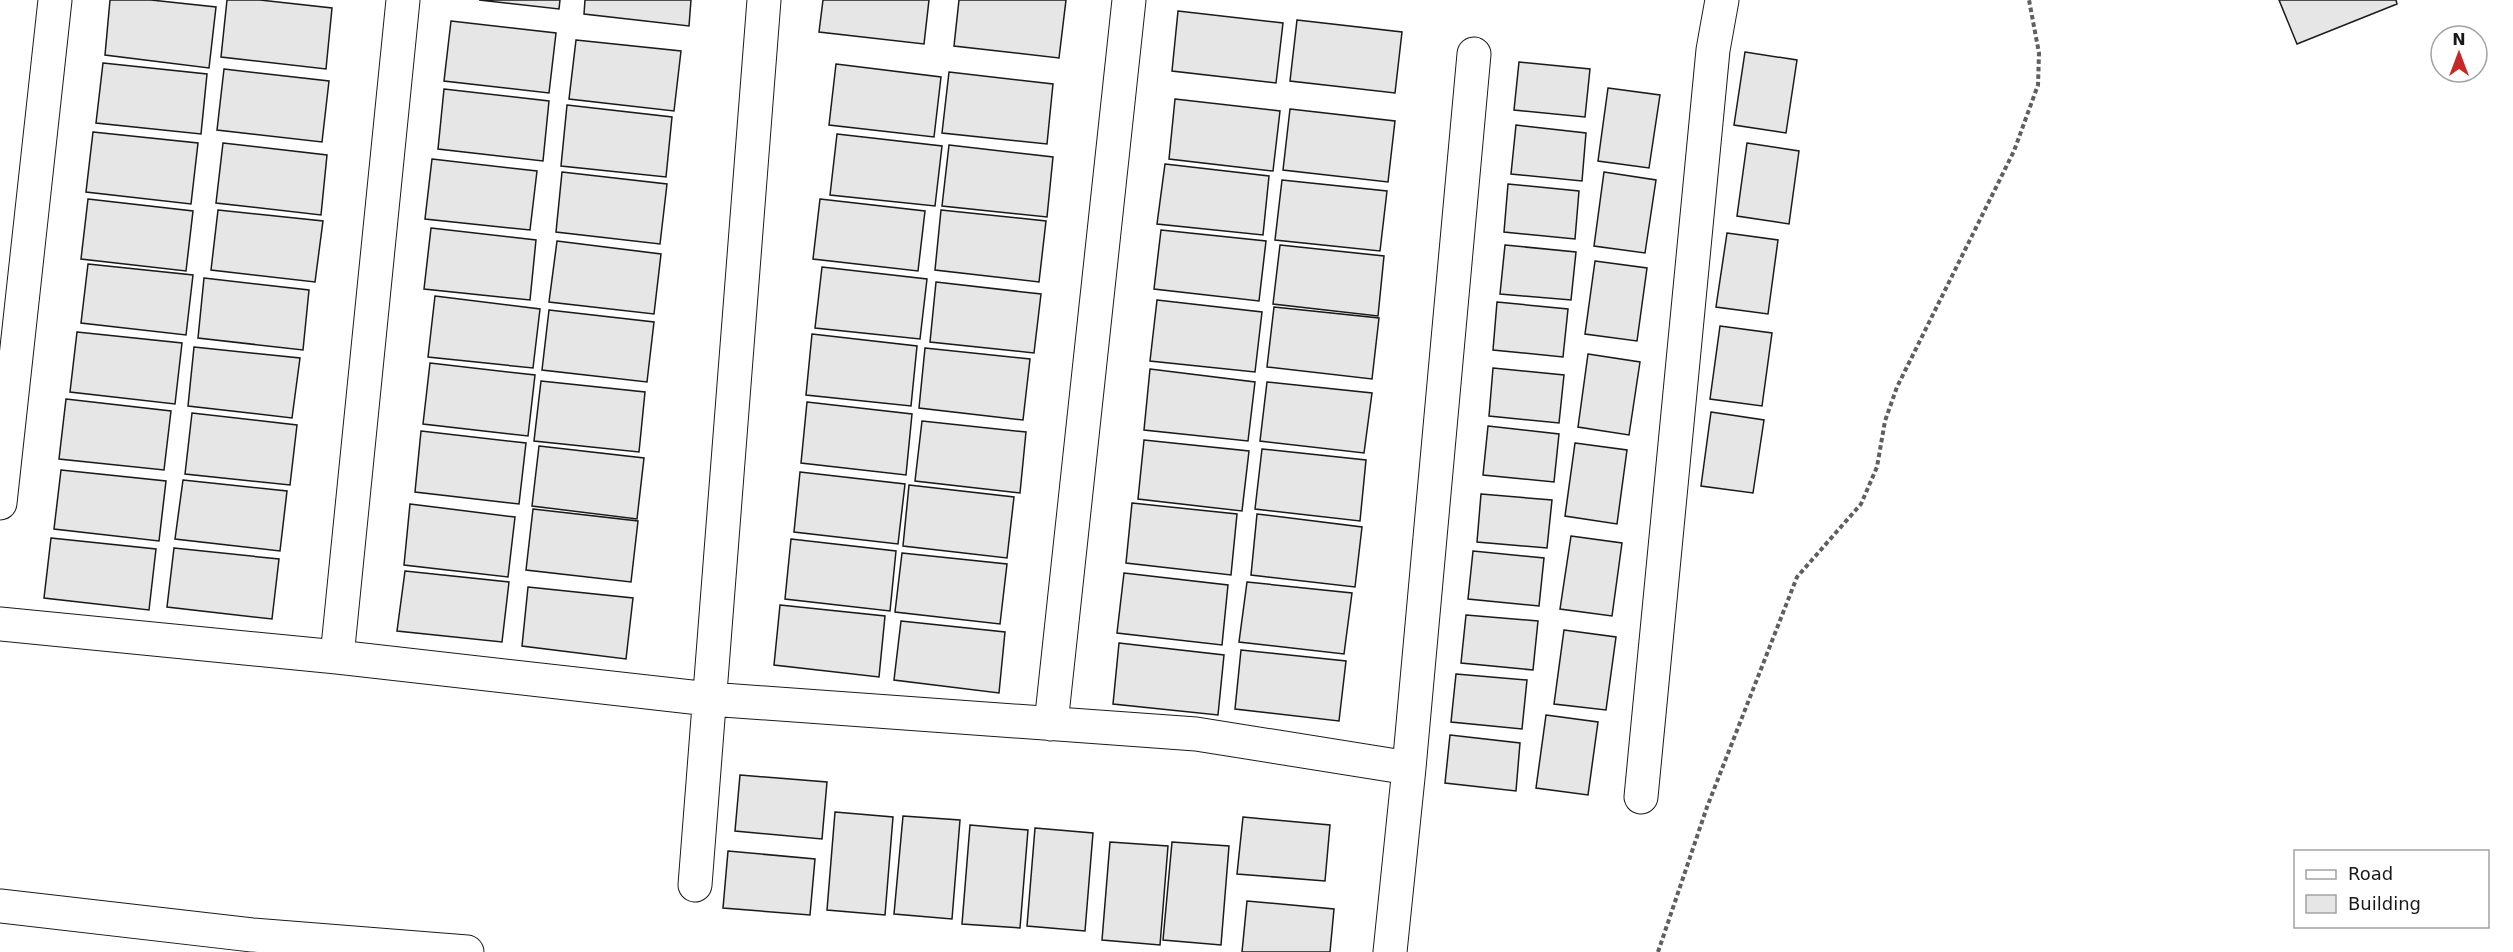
<svg xmlns="http://www.w3.org/2000/svg" width="2513" height="952" font-family="'DejaVu Sans',sans-serif">
	<style>
		.building { fill: #e6e6e6; stroke: #1a1a1a; stroke-width: 1.5 }
		.lines { fill: none; stroke-linecap: round; stroke-linejoin: round }
		.minor-casing { stroke: #1a1a1a; stroke-width: 35 }
		.path { stroke: #5f5f5f; stroke-width: 4; stroke-dasharray: 4.5 3; stroke-linecap: butt }
		.minor { stroke: #fff; stroke-width: 33 }
	</style>
	<rect width="100%" height="100%" fill="#fff"/>
	<path class="building" d="M110,0h41l65,7 -7,61 -104,-13z
		M227,0h33l72,8 -6,61 -105,-12z
		M479,0h81l-1,9z
		M585,0h106l-2,26 -105,-12z
		M823,0h106l-5,44 -105,-12z
		M959,0h107l-7,58 -105,-12z
		M2279,0h117l1,4 -100,40z
		M1178,11l105,12 -7,60 -104,-12z
		M1297,20l105,12 -7,61 -105,-12z
		M451,21l105,12 -7,60 -105,-12z
		M576,40l105,11 -7,60 -105,-12z
		M1745,52l52,8 -11,73 -52,-8z
		M1519,62l71,7 -5,48 -71,-7z
		M103,63l104,11 -6,60 -105,-11z
		M836,64l105,13 -7,60 -105,-12z
		M224,69l105,12 -7,61 -105,-12z
		M949,72l104,12 -6,60 -105,-11z
		M1608,88l52,7 -11,73 -51,-7z
		M444,89l105,12 -6,60 -105,-12z
		M1175,99l105,12 -7,60 -104,-12z
		M567,105l105,12 -6,60 -105,-11z
		M1290,109l105,12 -7,61 -105,-12z
		M1516,125l70,8 -4,48 -71,-7z
		M93,132l105,11 -7,61 -105,-12z
		M837,134l105,12 -7,60 -105,-11z
		M223,143l104,12 -6,60 -105,-12z
		M1747,143l52,8 -10,73 -52,-8z
		M949,145l104,12 -6,60 -105,-11z
		M432,159l105,12 -7,59 -105,-11z
		M1165,164l104,12 -6,59 -106,-11z
		M562,172l105,12 -7,60 -104,-12z
		M1604,172l52,8 -11,73 -51,-7z
		M1282,180l105,11 -7,60 -105,-11z
		M1508,184l71,7 -4,48 -71,-7z
		M88,199l105,12 -7,60 -105,-12z
		M820,199l105,12 -7,60 -105,-12z
		M218,210l105,11 -8,61 -104,-12z
		M941,210l105,11 -7,61 -104,-12z
		M431,228l105,12 -6,60 -106,-11z
		M1161,230l105,11 -7,60 -105,-12z
		M1727,233l51,7 -10,74 -52,-7z
		M557,241l104,13 -7,60 -105,-12z
		M1280,245l104,11 -6,60 -105,-12z
		M1505,245l71,7 -5,48 -71,-6z
		M1595,261l52,7 -10,73 -52,-7z
		M88,264l105,11 -7,60 -105,-12z
		M822,267l105,12 -7,60 -105,-11z
		M204,278l105,12 -6,60 -105,-12z
		M936,282l105,12 -7,59 -104,-11z
		M435,296l105,13 -7,59 -105,-11z
		M1157,300l105,12 -7,60 -105,-11z
		M1497,302l71,7 -5,48 -70,-7z
		M1274,307l105,11 -7,61 -105,-12z
		M549,310l105,12 -7,60 -105,-12z
		M1720,326l52,7 -10,73 -52,-7z
		M77,332l105,11 -7,61 -105,-12z
		M812,334l105,12 -6,60 -105,-11z
		M194,347l106,11 -8,60 -104,-12z
		M925,348l105,11 -7,61 -104,-12z
		M1588,354l52,8 -11,73 -51,-8z
		M430,363l105,12 -7,61 -105,-12z
		M1493,368l71,7 -5,48 -70,-7z
		M1150,369l105,13 -7,59 -104,-11z
		M541,381l104,11 -6,60 -105,-11z
		M1267,382l105,11 -8,60 -104,-12z
		M66,399l105,12 -7,59 -105,-11z
		M807,402l105,12 -6,61 -105,-12z
		M1711,412l53,8 -11,73 -52,-7z
		M192,413l105,12 -7,60 -105,-11z
		M922,421l104,11 -6,61 -105,-12z
		M1488,426l71,8 -5,48 -71,-7z
		M421,431l105,12 -7,61 -104,-12z
		M1144,440l105,11 -7,60 -104,-12z
		M1575,443l52,7 -10,74 -52,-8z
		M539,446l105,12 -7,61 -105,-13z
		M1262,449l104,11 -6,61 -105,-12z
		M61,470l105,11 -7,60 -105,-12z
		M800,472l105,12 -7,60 -104,-12z
		M183,480l104,11 -7,60 -105,-12z
		M909,485l105,12 -7,61 -104,-12z
		M1481,494l71,6 -5,48 -70,-6z
		M1132,503l105,11 -6,61 -105,-12z
		M410,504l105,13 -7,60 -104,-12z
		M533,509l105,12 -7,61 -105,-12z
		M1257,514l105,13 -7,60 -104,-12z
		M1571,536l51,7 -10,73 -52,-7z
		M51,538l105,11 -7,61 -105,-12z
		M791,539l105,12 -6,60 -105,-12z
		M174,548l105,11 -7,60 -105,-12z
		M1473,551l71,7 -5,48 -71,-7z
		M902,553l105,11 -7,60 -105,-12z
		M405,571l104,11 -7,60 -105,-11z
		M1124,573l104,12 -6,60 -105,-12z
		M1247,582l105,11 -8,61 -105,-12z
		M528,587l105,11 -7,61 -104,-13z
		M780,605l105,11 -6,61 -105,-12z
		M1466,615l72,6 -5,49 -72,-7z
		M901,621l104,11 -6,61 -105,-13z
		M1564,630l52,7 -10,73 -52,-6z
		M1119,643l105,12 -6,60 -105,-11z
		M1241,650l105,11 -7,60 -104,-12z
		M1456,674l71,6 -5,49 -71,-7z
		M1546,715l52,7 -10,73 -52,-7z
		M1450,735l70,8 -4,48 -71,-8z
		M740,775l87,7 -5,57 -87,-8z
		M835,812l58,5 -8,98 -58,-5z
		M903,816l57,4 -8,99 -58,-5z
		M1243,817l87,8 -5,56 -88,-7z
		M970,825l58,5 -8,98 -58,-4z
		M1035,828l58,5 -8,98 -58,-5z
		M1110,842l58,4 -8,99 -58,-5z
		M1172,842l57,4 -8,99 -58,-5z
		M728,851l87,8 -5,56 -87,-7z
		M1247,901l87,8 -4,43h-88z"/>
	<g class="lines">
		<g class="minor-casing">
			<path id="minor" d="M0,503l55,-503
				M0,624l337,33 372,42 487,35 213,34 65,-714
				M337,657l66,-657
				M1051,724l78,-724
				M1641,797l72,-747 9,-50
				M695,885l69,-885
				M0,906l252,29 215,17
				M1390,952l19,-184"/>
		</g>
		<path class="path" d="M1658,952l49,-145 90,-230 64,-73 16,-37 8,-46 12,-34 117,-236 24,-66 1,-32 -10,-53"/>
		<use href="#minor" class="minor"/>
	</g>
	<rect x="2294" y="850" width="195" height="78" fill="#ffffff" stroke="#a3a3a3" stroke-width="1.5"/>
	<rect x="2306" y="870" width="30" height="9" fill="#ffffff" stroke="#a3a3a3" stroke-width="1.5"/>
	<text x="2348" y="880" font-size="18" fill="#1a1a1a">Road</text>
	<rect x="2306" y="895" width="30" height="18" fill="#e6e6e6" stroke="#a3a3a3" stroke-width="1.5"/>
	<text x="2348" y="910" font-size="18" fill="#1a1a1a">Building</text>
	<g transform="translate(2459 54)"><circle r="28" fill="#ffffff" stroke="#a3a3a3" stroke-width="1.5"/>
	<path d="M0-4.5L10 22L0 15L-10 22Z" fill="#c62828"/>
	<text y="-9" font-size="16" font-weight="bold" text-anchor="middle" fill="#1a1a1a">N</text>
	</g>
</svg>
